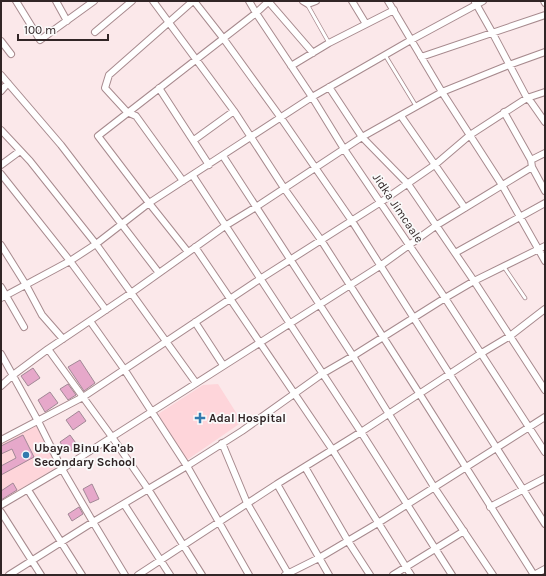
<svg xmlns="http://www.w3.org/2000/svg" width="546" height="576" font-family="Karla,sans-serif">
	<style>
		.built { fill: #fed5da }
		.building { fill: #e6a8ca; stroke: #a28896 }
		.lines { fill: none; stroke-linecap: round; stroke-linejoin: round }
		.service-casing { stroke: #a78a8e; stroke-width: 4.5 }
		.minor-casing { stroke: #a78a8e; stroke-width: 8 }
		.service { stroke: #fff; stroke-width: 3 }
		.minor { stroke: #fff; stroke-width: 6 }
		.poi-dot { fill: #327aae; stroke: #fafafa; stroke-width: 1.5 }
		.labels { text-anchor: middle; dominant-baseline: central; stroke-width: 3.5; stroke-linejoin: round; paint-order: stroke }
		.street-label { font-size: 12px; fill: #312526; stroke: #fafafa }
		.poi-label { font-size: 12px; font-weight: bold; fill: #312526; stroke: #fafafa; text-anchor: start }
	</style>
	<rect width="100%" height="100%" fill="#fbe8ea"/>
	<path class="built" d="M218,384l24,38 -55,38 -29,-46 45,-29z
		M36,426l21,41 -56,34v-58z"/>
	<path class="building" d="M80,360l15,23 -11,8 -16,-24z
		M33,368l7,10 -12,8 -7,-10z
		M68,384l8,11 -8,5 -8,-11z
		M50,392l8,11 -13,9 -7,-12z
		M79,411l7,10 -13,9 -7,-10z
		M23,435l11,22 -33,18v-9l15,-8 -4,-9 -11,5v-8z
		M70,435l8,11 -11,7 -7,-11z
		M13,483l4,7 -16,10v-9z
		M92,484l7,15 -9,4 -7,-14z
		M79,507l4,7 -11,7 -4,-7z"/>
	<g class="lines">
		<g class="service-casing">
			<path id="service" d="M307,4l22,39
				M385,55l31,51
				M504,267l21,31"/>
		</g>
		<g class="minor-casing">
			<path id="minor" d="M16,1l24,39 54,-39
				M56,1l11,20
				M153,1l81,110 50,77 37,52 98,153 115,182
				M194,1l29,37 58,80 71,103 193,303
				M249,1l7,12 56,84 32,52 101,149 100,154
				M268,1l45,52
				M303,1l5,3 8,-3
				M352,1l14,23
				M388,1l54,91 60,93 43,76
				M544,1l1,2
				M475,2l17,30 35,66 4,4 14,20
				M95,32l37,-31
				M1,41l10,13
				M421,57l124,-42
				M291,66l38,-23 65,-33
				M1,75l60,70 98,128
				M329,87l33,50 46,47 66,97 71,109
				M159,88l50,77
				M1,91l7,-8
				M504,112l27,48 1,7 13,24
				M401,116l64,92
				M1,130l29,31 66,83 100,139
				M194,140l40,-29
				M223,156l130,200 81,131 59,88
				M531,160l14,-7
				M1,165l19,-14
				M1,174l69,87 36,49
				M193,176l168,256 91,143
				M183,181l-47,-65 -9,-4 -22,-24 4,-13 84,-74
				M1,245l25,40 16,30 21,24
				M195,247l137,202 79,126
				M188,252l-39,-49 -51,-67 158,-123 13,-12
				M455,253l90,-50
				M1,287l23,40
				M1,298l69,-37 26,-17 53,-41 163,-106 99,-57 72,-39
				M90,321l34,48 63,97 62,109
				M195,322l28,43
				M1,354l37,67 24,48 31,53 32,53
				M1,386l12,-11 35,-26 83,-56 94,-67 31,-19 106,-70 80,-45 67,-27 36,-13
				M1,440l82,-43 177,-118 121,-77 55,-38 34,-29 57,-37 18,-6
				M222,443l25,60 42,72
				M305,467l43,74 22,34
				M28,490l54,85
				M124,504l46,71
				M1,505l61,-36 50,-32 -64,-88
				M490,507l55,-29
				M1,512l40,63
				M9,575l84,-53 94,-56 55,-35 80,-57 31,-18 92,-58 29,-17 71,-35
				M138,575l139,-91
				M202,575l-54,-86 -36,-52 268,-171 57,-41 95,-58
				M285,575l34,-17 59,-35 167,-106
				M329,575l-52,-91 84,-52 119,-78 30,-18 35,-27
				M393,575l71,-44
				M534,575l11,-6"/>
		</g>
		<use href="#service" class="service"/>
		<use href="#minor" class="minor"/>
	</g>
	<g class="poi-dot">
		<path d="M198 412h4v4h4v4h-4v4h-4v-4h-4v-4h4z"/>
		<circle cx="26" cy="455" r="4"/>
	</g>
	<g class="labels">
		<g class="street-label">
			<text transform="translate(398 208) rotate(56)">Jidka Jimcaale</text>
		</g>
		<g class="poi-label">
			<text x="209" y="418">Adal Hospital</text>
			<text x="34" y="448">Ubaya Binu Ka'ab<tspan x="34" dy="14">Secondary School</tspan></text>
		</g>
	</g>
	<rect width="546" height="576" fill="none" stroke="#312526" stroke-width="4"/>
	<path d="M18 34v6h90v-6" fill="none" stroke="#312526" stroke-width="2"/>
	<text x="24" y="34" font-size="12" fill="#312526" stroke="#fafafa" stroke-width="3" paint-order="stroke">100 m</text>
</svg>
